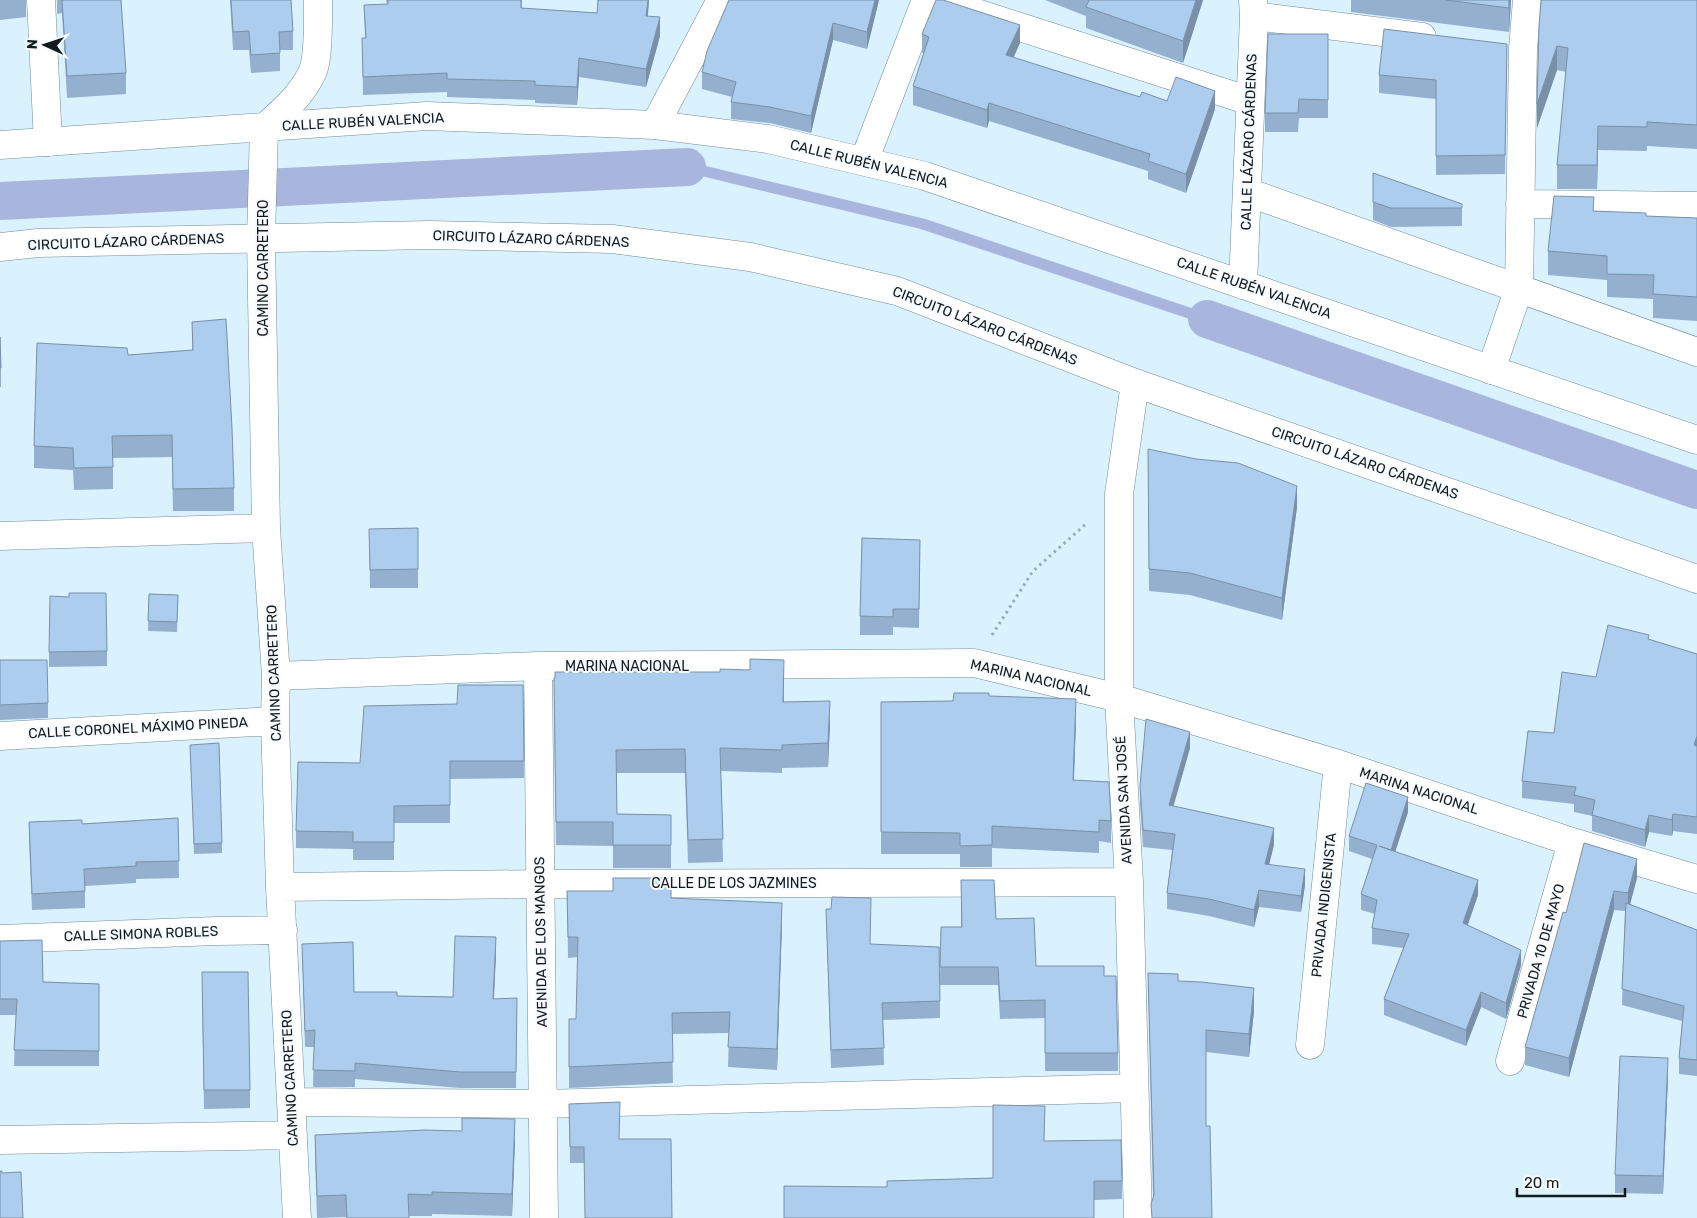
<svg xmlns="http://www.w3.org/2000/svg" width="1697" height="1218" font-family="Rubik,sans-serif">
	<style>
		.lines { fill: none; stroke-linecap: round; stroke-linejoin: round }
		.stream { stroke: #a8b5dd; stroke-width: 11 }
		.canal { stroke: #a8b5dd; stroke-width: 38 }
		.minor-casing { stroke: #748a95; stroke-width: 29 }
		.tertiary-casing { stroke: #748a95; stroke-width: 29 }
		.path { stroke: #99acb5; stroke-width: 3; stroke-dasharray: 2.5 4; stroke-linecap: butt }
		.minor { stroke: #fff; stroke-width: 28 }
		.tertiary { stroke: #fff; stroke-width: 28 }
		.wall { fill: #95b0ce }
		.shaded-wall { fill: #7990a7 }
		.building { fill: #adcdef; stroke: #7990a7 }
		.labels { text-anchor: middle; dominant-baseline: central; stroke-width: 4; stroke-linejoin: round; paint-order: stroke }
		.street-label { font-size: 14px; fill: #111a1e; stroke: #f7fbfe }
	</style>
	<rect width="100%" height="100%" fill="#daf2fe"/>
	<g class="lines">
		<path class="stream" d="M687,167l236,57 284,95"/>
		<path class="canal" d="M0,201l687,-34
			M1207,319l490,171"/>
		<g class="minor-casing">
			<path id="minor" d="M41,0l7,142
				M936,0l314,101
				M1254,16l168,21
				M655,125l66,-125
				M864,161l62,-161
				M1247,192l450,160
				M1520,204l177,2
				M1243,285l11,-269 -1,-16
				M1491,370l28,-82 4,-239 4,-49
				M1135,383l-16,111v204l10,184 9,336
				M0,536l266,-8
				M538,666l6,552
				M276,676l262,-10 436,-3 145,35 219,66 234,78 125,37
				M0,736l275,-15
				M280,887l261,-3 588,-2
				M0,939l216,-8 67,-1
				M1310,1045l28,-281
				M1510,1061l62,-219
				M291,1102l252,2 591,-16
				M0,1140l293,-5
				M297,1218l-17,-331 -5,-166 1,-45 -10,-148 -5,-290 3,-110c19,-17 37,-32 48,-55 7,-14 6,-56 6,-73"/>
		</g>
		<g class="tertiary-casing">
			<path id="tertiary" d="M0,145l427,-29 228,9 113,14 157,37 772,264
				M0,247l38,-4 392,-8 182,4 138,18 147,34 238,92 562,196"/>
		</g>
		<path class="path" d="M992,635l41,-64 54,-48"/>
		<use href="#minor" class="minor"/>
		<use href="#tertiary" class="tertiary"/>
	</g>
	<path class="wall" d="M0,0h26v17l-26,3z
		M57,0h64l5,73v21l-59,4 -5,-85 -5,1z
		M230,0h61l2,31v19h-13v21l-29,2 -2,-23h-16z
		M386,0h136v8l75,5 1,-13h51l-1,16 12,20 -14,51 -67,-10 -2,28 -42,-2v-3l-88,-3v-5l-84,3 -1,-57h3l-1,-33 23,-1z
		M879,0l-12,49 -34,-9 -22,93 -41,-10 -39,-4v-17l1,-5 -30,-8v-17z
		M1045,0h158l-20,63 -97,-35v-12z
		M1351,0h160l-2,32 -158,-20z
		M1541,0h156v149l-50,-3v5l-49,-1 -1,39h-40v-24l9,-93 -9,-2 -20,58z
		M922,34l98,9 -7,15 127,39 27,4 48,8 -29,84 -38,-14v-8l-159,-50 -2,7 -74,-23v-19l11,-33h-2z
		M1328,34v84h-29l-1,14h-33v-19z
		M1507,44l-2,130 -69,1v-76l-57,-6v-18z
		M1373,173l89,31v22l-71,1 -18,-7z
		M1594,211l52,5 51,2v103l-44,-3v-19l-46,-2v-17l-59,-5v-24z
		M192,322l42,166v23h-61l-1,-54 -59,1v31l-39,1 -1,-20 -39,-2v-22l94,-91 64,-5z
		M0,337l1,31v19h-1z
		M1148,449l149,58 -15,113 -92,-25 -41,-4z
		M418,528v60h-48l-1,-59z
		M920,540l-1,88 -26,-1v8h-33v-19z
		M149,594l29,1 -1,37 -29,-1z
		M1649,639l48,15v180l-24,-3 -1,5 -23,-4 -4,15 -53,-16v-15l-18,-4v-8l-52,-6v-17l32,-48 42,-56z
		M107,651v15l-58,1v-15z
		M0,660l48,43v15l-48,2z
		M784,683v19l46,22 -2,43 -46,1v5l-61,-2 2,91 -35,1 -3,-90h-68v41l54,1v53h-58v-22l-57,-1 -2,-143z
		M523,685l1,93 -74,1v44h-56v37h-41v-11l-57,-1v-17l64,-68 97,-59z
		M989,696l87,24 -2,60 37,41v22l-12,-2v12l-107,-5v19h-32v-13h-79v-152l72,-1z
		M190,745l32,98v10l-28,1z
		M1190,748l-17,58 101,39 -5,19 36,21 -4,27 -42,-5 -5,20 -45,-11 -42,-7v-16l5,-43 -29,-3 -3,-44v-17z
		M1408,812l-13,39 83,44 -10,30 53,40 -15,54 -25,-12 -15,39 -82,-31v-16l19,-51 -31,-4v-16l3,-14 -14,-4v-16l11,-35 -23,-8v-15z
		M178,818l1,60 -43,1v4l-51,3v22l-53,2 -3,-71v-17l53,2z
		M1637,878l-7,26 67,26v146l-18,-2v-16l3,-37 -60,-16 3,-94 -11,-1 -45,167 -44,-12v-18l41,-134z
		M961,880l35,39 40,47 68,10 14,77v18h-73v-53l-45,1 -2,-34h-58l1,-58h20z
		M567,891l104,7 111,26 -5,146 -49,-3 1,-34 -57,1 1,49 -104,5v-69h7l2,-62 -10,1z
		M826,909l44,35 70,57v17l-57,2 1,45 -53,3z
		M0,941l43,41 56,2v82h-85l2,-51h-16z
		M302,944l52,48 43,4 56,1 43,-44 -2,46 23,-1 -1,90h-56l-105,-9v8h-42l1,-40h-9z
		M1148,973l30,8 76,30 -5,46 -43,-5 -53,145z
		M202,991l48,99v18l-46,1z
		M1668,1077l-5,117 -48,-1v-18z
		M620,1102l-36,61h-14l-1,-59z
		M315,1135l200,6 -3,75 -80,-2v2h-24l1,2h-63v-1l-29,1 -2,-61z
		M1045,1141l77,40v18l-28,1 -207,-13 106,-9z"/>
	<path class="shaded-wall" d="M648,0h1l-3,35v-19z
		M875,0h4l-12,49v-17z
		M1196,0h7l-20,63v-22z
		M1509,0h2l-2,32z
		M660,17v19l-14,51v-18z
		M833,23v17l-22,93v-17z
		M1020,25v18l-14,31v-19z
		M1557,46v24l-20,58v-24z
		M579,58v19l-2,28v-18z
		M1215,91v18l-29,84v-19z
		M989,103v18l-2,7v-18z
		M1598,126v24l-1,39v-24z
		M1297,486v21l-15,113v-22z
		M784,660v23l-1,42v-23z
		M1076,699v21l-3,82v-22z
		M830,701v23l-2,43v-24z
		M1190,732v16l-21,74v-17z
		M1697,736v17l-3,-8z
		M1408,797v15l-17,53v-15z
		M1673,814v17l-1,5v-16z
		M1649,815v17l-4,15v-17z
		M1274,828v17l-9,36v-17z
		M1637,859v19l-9,34v-19z
		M1305,869v16l-4,27v-16z
		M1478,880v15l-15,43v-15z
		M1259,890v17l-5,20v-17z
		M1614,891v19l-45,167v-19z
		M782,903v21l-5,146v-21z
		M496,937v16l-3,62v-16z
		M1521,950v15l-15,54v-16z
		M1254,988v23l-5,46v-23z
		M1481,992v15l-15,39v-16z
		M1668,1058v19l-5,117v-18z
		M515,1119v22l-3,75v-22z"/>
	<path class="building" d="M62,0h59l5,73 -59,3z
		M231,0h60l2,31 -14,1 1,21 -29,2 -2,-24 -16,1z
		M388,0h133v8l76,5 1,-13h50l-2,16 14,1 -14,52 -67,-11 -2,29 -42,-2v-4l-88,-2v-6l-84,4 -1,-39h4l-2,-33 24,-1z
		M729,0h146l-8,32 -34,-9 -22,93 -41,-9 -39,-5 5,-20 -34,-10 5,-21z
		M936,0h7l77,25 -14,30 134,42 2,-5 25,9 9,-24 39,14 -29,83 -38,-13 2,-7 -161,-51 -2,7 -74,-24 16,-49 -7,-3z
		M1089,0h107l-13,41 -97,-34z
		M1446,0h63v8z
		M1541,0h156v125l-50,-3v5l-49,-1 -1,39h-40l11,-117 -11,-2 -20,58 2,-78z
		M1384,29l123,15 -2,111 -69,1v-76l-57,-5z
		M1268,34h60v66l-29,-1 -1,14h-33z
		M1373,173l89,31v4h-71l-18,-6z
		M1554,196l40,1 -1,14 53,2v3l51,2v79l-44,-3 1,-19 -47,-1v-18l-59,-5z
		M226,319l6,109 2,60 -61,1 -1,-54 -60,1 1,31 -39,1 -1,-20 -39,-2 3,-103 90,5 1,7 65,-5 -1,-28z
		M0,337l1,31h-1z
		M1148,449l48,10 42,4 59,23 -15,112 -92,-25 -41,-4z
		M418,528v41l-48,1 -1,-41z
		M862,538l58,2 -1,69h-26v8l-33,-1z
		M69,593h37l1,58 -58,1 1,-56 19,1z
		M149,594l29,1 -1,27 -29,-1z
		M1608,625l41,10 -1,4 49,15v82l-3,9 3,1v71l-24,-3 -1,6 -23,-5 -4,15 -53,-15 3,-15 -21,-5 2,-8 -54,-6 6,-50 26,2 8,-61 34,5z
		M750,659l34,1 -1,42 47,-1 -2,42 -46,2v5l-62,-2 3,91 -35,1 -3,-91 -69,1 1,64 54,1v30h-58v-23h-57l-2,-144h1v-6h165v-3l30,1z
		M0,660h47l1,43 -48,2z
		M458,685h65l1,76h-74v44l-56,1v36h-41v-10l-57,-1 2,-69 62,1 4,-57 93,-2z
		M954,693h35v3l87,3 -3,81 36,2 2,39 -12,-1v12l-107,-6v19l-32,1v-13l-79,-1v-130l72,-1z
		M1146,719l44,13 -21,73 105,23 -9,36 40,5 -4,27 -42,-6 -5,20 -45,-11 -42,-6 8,-59 -32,-4 -3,-44z
		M219,743l3,100 -28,1 -4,-99z
		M1366,783l42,14 -17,53 -12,-4 99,34 -15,43 58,27 -15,53 -25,-11 -15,38 -82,-31 25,-65 -37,-6 5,-28 -16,-6 16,-49 -28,-9z
		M178,818l1,43 -43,1v4l-52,3 1,22 -53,3 -3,-72 53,-2v4z
		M1584,843l53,16 -9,34 -14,-2 -45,167 -44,-11 38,-135 3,1z
		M613,878h58v20l111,5 -5,146 -49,-2 2,-35 -58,1 1,49 -104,5v-48h7l2,-82h-10l-1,-46h46z
		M961,880h33l2,39 38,-1 2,48h68v10h12l2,77h-73v-53l-45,1 -2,-34h-58l1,-40h21z
		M832,897l39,1 -1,46 69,3 1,54 -58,2 2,45 -53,2 -5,-141h5z
		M1626,903l71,27v130l-18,-2 5,-52 -62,-17z
		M455,936l41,1 -3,62 24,-1 -1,74h-56l-105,-9v8l-42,-1 2,-40 -10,1 -3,-87 51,-2 1,50h43v4l56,1z
		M42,940l1,42 56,2v67l-85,-1 3,-51h-17v-58z
		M202,972h46l2,118h-46z
		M1148,973l30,1v7l23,1 53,6 -5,46 -43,-4v96h4l2,92h-60l-1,-14 3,-9z
		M1620,1056l48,2 -5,118 -48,-1z
		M620,1102l-1,37h52l1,79h-87l-1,-71h-14l-1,-43z
		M993,1105l52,1 -1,35 77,-1 1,41h-28v37h-310v-32l103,1v-6l106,-3z
		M462,1118l53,1 -3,75 -80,-2v3l-24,-1 1,24h-62l-1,-23 -29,1 -2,-61 110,-5 37,1z
		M0,1171h2v2l19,-1 2,46h-23z"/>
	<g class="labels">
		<g class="street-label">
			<text transform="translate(363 122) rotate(-3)">CALLE RUBÉN VALENCIA</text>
			<text transform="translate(1249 142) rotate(-88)">CALLE LÁZARO CÁRDENAS</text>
			<text transform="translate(869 164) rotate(14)">CALLE RUBÉN VALENCIA</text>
			<text transform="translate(531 239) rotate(2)">CIRCUITO LÁZARO CÁRDENAS</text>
			<text transform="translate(126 242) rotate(-2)">CIRCUITO LÁZARO CÁRDENAS</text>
			<text transform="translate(263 268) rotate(-90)">CAMINO CARRETERO</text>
			<text transform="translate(1254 288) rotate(19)">CALLE RUBÉN VALENCIA</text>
			<text transform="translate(985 326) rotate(21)">CIRCUITO LÁZARO CÁRDENAS</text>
			<text transform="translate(1365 463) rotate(19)">CIRCUITO LÁZARO CÁRDENAS</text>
			<text x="627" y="666">MARINA NACIONAL</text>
			<text transform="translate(274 673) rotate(-92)">CAMINO CARRETERO</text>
			<text transform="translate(1031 678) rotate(13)">MARINA NACIONAL</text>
			<text transform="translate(138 728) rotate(-3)">CALLE CORONEL MÁXIMO PINEDA</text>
			<text transform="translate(1419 791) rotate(18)">MARINA NACIONAL</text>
			<text transform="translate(1124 800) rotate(-93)">AVENIDA SAN JOSÉ</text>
			<text x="734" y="883">CALLE DE LOS JAZMINES</text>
			<text transform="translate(1324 905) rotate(-84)">PRIVADA INDIGENISTA</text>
			<text transform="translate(141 934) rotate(-2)">CALLE SIMONA ROBLES</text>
			<text transform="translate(541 942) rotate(-91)">AVENIDA DE LOS MANGOS</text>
			<text transform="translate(1541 951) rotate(-74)">PRIVADA 10 DE MAYO</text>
			<text transform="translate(290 1078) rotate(-93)">CAMINO CARRETERO</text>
		</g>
	</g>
	<g transform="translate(45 45) rotate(273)" stroke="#f7fbfe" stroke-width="4" paint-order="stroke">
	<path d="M0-4L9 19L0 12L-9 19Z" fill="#111a1e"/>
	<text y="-8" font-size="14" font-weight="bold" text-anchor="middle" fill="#111a1e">N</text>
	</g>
	<path d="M1517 1188v8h108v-8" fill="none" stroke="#111a1e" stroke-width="2.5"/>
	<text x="1524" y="1188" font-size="15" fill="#111a1e" stroke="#f7fbfe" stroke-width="4" paint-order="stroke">20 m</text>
</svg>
